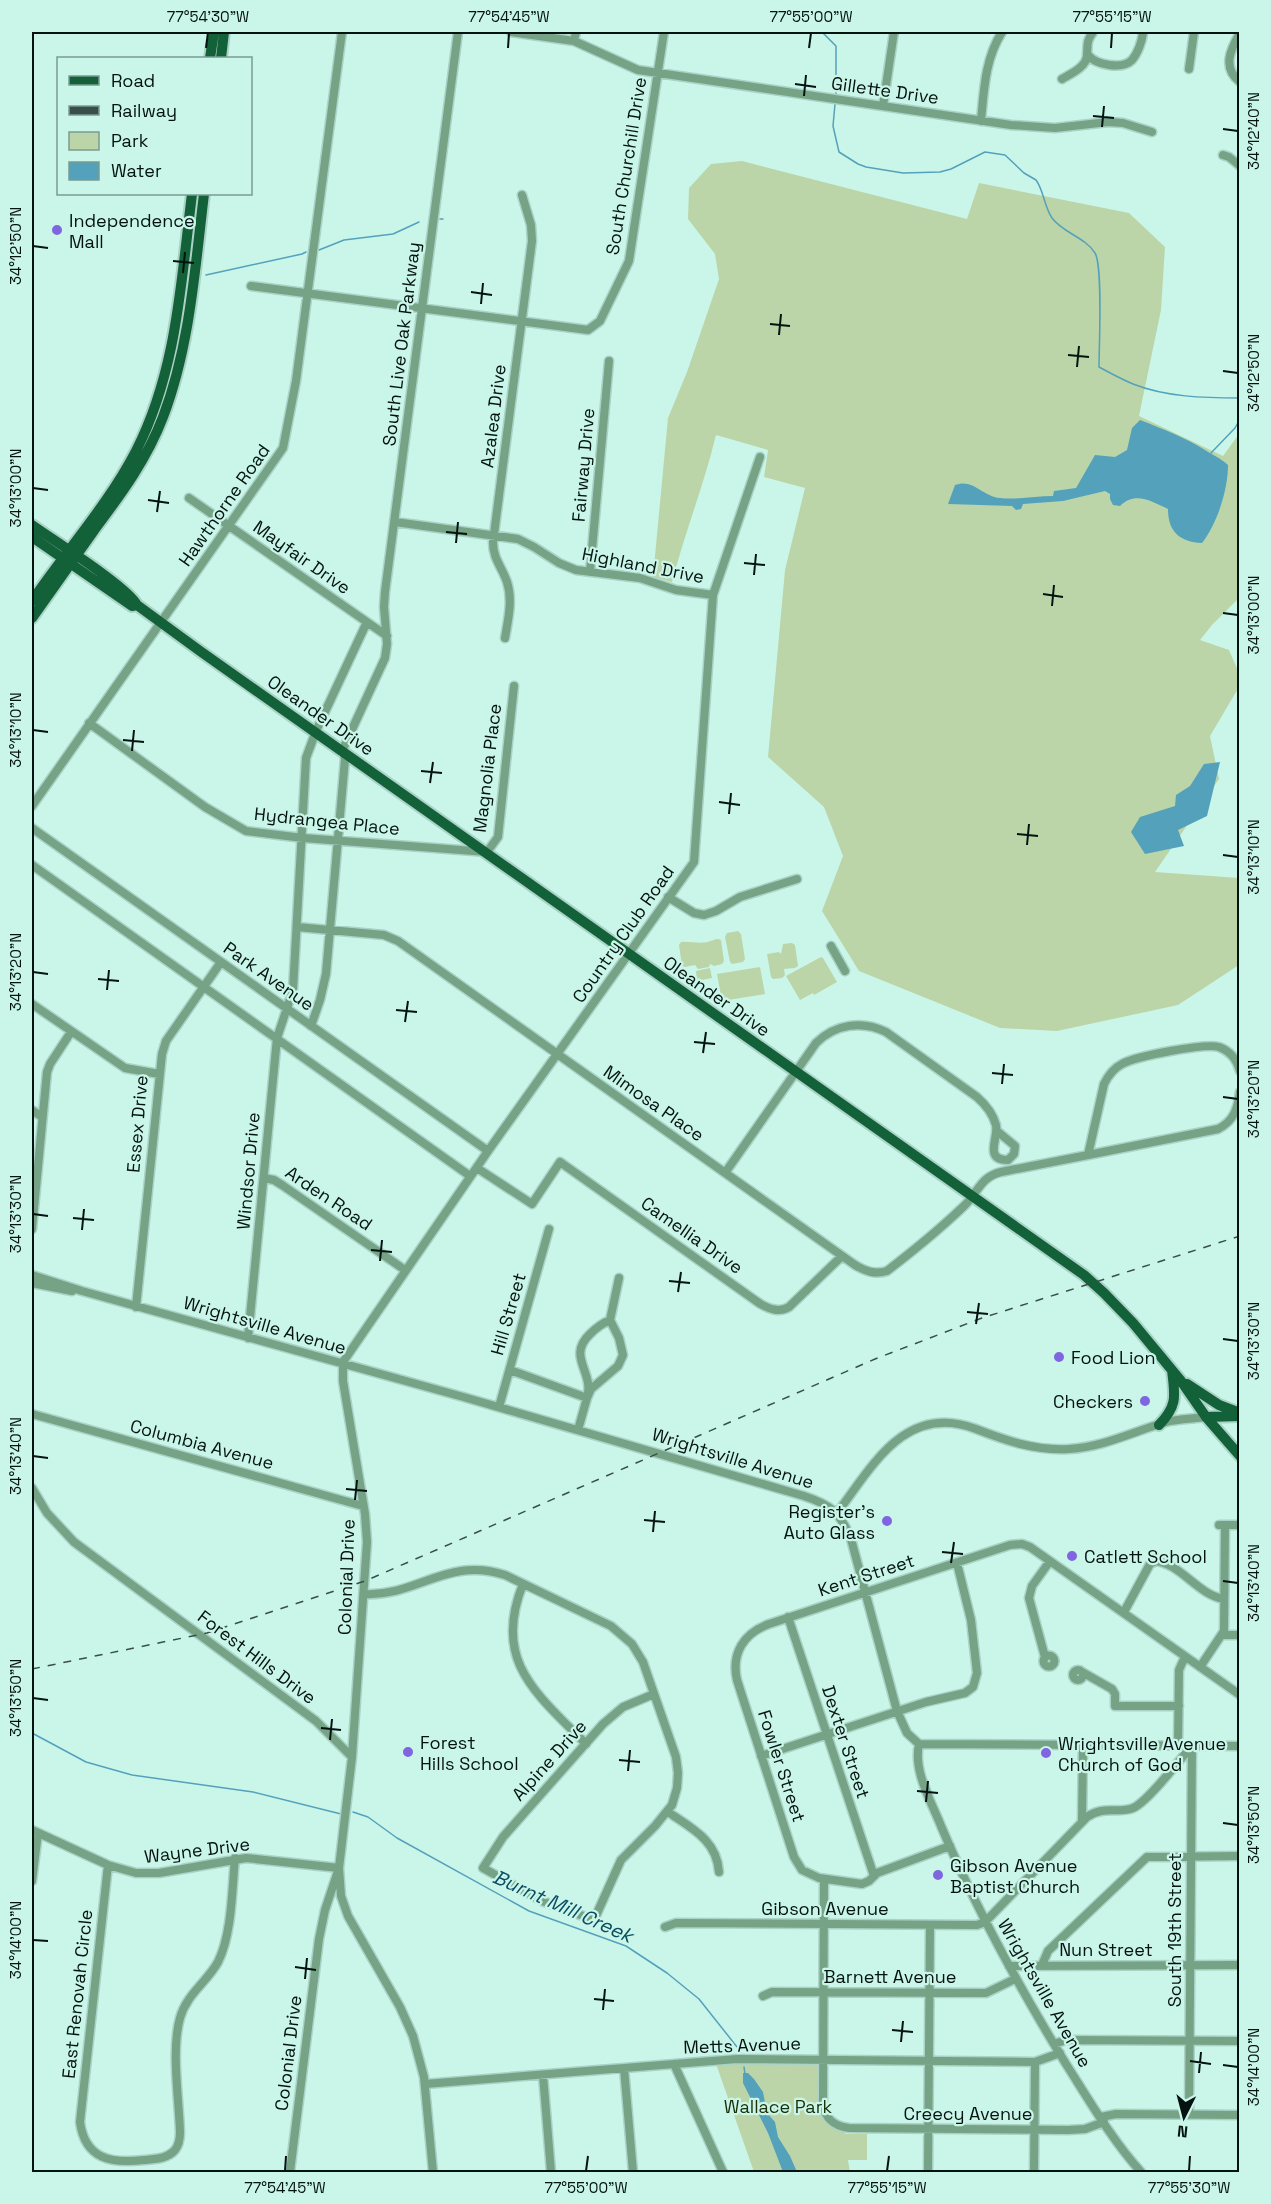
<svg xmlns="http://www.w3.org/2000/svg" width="1271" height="2204" font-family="'Space Grotesk',sans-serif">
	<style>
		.green { fill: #bbd5a9 }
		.water { fill: #54a1bb }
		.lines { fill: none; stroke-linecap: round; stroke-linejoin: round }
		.stream { stroke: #54a1bb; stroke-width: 1.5 }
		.minor-casing { stroke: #aad2c7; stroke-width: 11 }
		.major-casing { stroke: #aad2c7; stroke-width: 14 }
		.minor { stroke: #76a285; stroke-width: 8 }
		.major { stroke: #136138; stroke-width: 10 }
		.rail { stroke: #384f49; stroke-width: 1.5; stroke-dasharray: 8 8; stroke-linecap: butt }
		.ticks { fill: none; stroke: #04130f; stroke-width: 2 }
		.poi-dot { fill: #7f65e0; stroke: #caf6ea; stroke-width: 2 }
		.labels { text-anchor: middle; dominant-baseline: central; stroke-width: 4.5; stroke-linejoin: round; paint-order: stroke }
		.street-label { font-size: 18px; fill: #04130f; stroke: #caf6ea }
		.poi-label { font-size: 18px; fill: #04130f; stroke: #caf6ea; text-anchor: start }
		.park-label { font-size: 18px; fill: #1b3007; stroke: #caf6ea }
		.water-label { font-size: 20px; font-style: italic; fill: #084d60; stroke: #caf6ea }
		.neatline { fill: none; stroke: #04130f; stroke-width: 2 }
		.ticks-label { font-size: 15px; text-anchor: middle; fill: #04130f }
	</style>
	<rect width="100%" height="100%" fill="#caf6ea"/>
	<path class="green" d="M742,161l225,58 12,-36 150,30 36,34 -4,63 -22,106 84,40 16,-22v164l-27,27 -12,15 29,10 10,23v14l-29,49 9,43 -64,93 84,6v87l-61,40 -121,26 -57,-3 -141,-57 -37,-60 21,-55 -19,-49 -56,-50 17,-187 20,-82 -41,-11 4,-27 -52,-15c-12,50 -31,97 -44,147l-19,-5 15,-159 19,-46 32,-93 -4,-25 -27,-35 1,-31 22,-24z
		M738,931l3,3 4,25 -2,3 -11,2 -2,-2 -5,-25 2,-4z
		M718,939l3,1 3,21 -2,3 -8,2 -4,-2 -1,3 -11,2 -3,-4 -10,2 -3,-1 -3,-21 2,-3c9,-1 18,2 27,0 3,-1 7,-3 10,-3z
		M792,943l3,2 3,21 -3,2 -11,1 1,6 -3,3 -9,1 -2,-2 -4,-23 12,-2 2,2 2,-10z
		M821,957l2,1 14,24 -23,13 -1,-2 -13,7 -14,-24z
		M760,967l5,27 -43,7 -5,-27z
		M710,968l2,10 -15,3 -1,-10z
		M823,2060v44l6,15 17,15h21v26h-19l2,12h-96l-39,-111z"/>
	<path class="water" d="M1140,420c23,9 44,17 65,30 9,6 14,7 23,15 0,25 -11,59 -26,78 -22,-1 -34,-11 -34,-34 -17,-8 -33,-18 -48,-3l-7,-1 -3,-6v-5l-5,-3 -42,10 -40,3 -2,5 -5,1 -4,-4 -64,-2 7,-19c18,-7 27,11 45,13 17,2 36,-2 53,-2l1,-5 22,-3 19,-33 20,2 12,-7 5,-22z
		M1220,762l-13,54 -29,14 6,16 -39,8 -14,-22 9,-15 35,-11 1,-11 14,-9 14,-22z
		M743,2073h5l6,6 9,13 4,21 8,9 3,15 12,19 7,16h-14l-15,-39 -25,-50z"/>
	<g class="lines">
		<path class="stream" d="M822,32l14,14v49
			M835,104l-2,22 6,26 19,12 8,3 37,6 37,-1 11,-3 34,-17 20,3 19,18 12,7c8,11 8,26 16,38 11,15 33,19 43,35 8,13 4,94 4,114 11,6 22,12 34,17 33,13 71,14 107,14
			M440,219h3
			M319,250l25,-10 49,-6 26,-12
			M206,275l96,-21 4,-2
			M1211,453l24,-25 5,-9
			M32,1733l54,29 46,13 121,17 88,22
			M353,1812l15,5 29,21 132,73 97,35 41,27 32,26 42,53
			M744,2067l1,7"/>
		<g class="minor-casing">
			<path id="minor" d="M511,32l63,9 64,29 373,55 44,3 53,-6 15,1 29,9
				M1240,33c-10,17 -18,35 0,49
				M574,41l2,-9
				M1088,55c8,10 34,15 44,5 6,-7 10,-19 11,-27
				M1189,69l5,-37
				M1062,79c8,-5 25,-12 25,-24 1,-11 -1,-13 6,-23
				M883,106l11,-74
				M981,121c3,-32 4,-62 21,-89
				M1223,155l6,2 11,9
				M251,286l337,44 12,-9 29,-60 35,-229
				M189,498l198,138
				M395,522l123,17 16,8 25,16 17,7 64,8 36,12 37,5
				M590,572l19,-211
				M505,638c3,-18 8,-38 2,-56 -5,-15 -14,-23 -14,-40l39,-301 -1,-16 -9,-30
				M89,723l116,84 41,24 57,7 184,14 11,-15 16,-151
				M32,806l251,-358 13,-67 46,-349
				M32,828l456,323
				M32,865l438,311
				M668,897l26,16 10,2 12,-4 24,-14 57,-18
				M297,927l87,8 14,6 457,324c10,6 20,10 32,6 26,-20 53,-42 77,-65 14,-13 16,-29 37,-34l87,-17
				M831,946l14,25
				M32,1004l93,64 34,6
				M311,1026l9,-26 6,-26 19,-215 -2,-10 42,-91 2,-14 -3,-37 1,-15 73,-560
				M1240,1071c-3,-11 -10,-20 -21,-24 -14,-4 -83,9 -97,17 -8,4 -14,12 -18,20l-16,71 130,-26c16,-8 20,-21 22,-37
				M32,1110l10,7
				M477,1168l55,36 28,-42 199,141c10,6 20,10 30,4l53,-51
				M725,1173l91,-130c19,-19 46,-23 70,-11l91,65c9,8 16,17 19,28 3,13 -13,35 12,35l6,-6 1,-8 -18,-15
				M264,1178l10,2 8,5 123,85
				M32,1229l15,-157 3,-8 21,-32
				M32,1275l50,16 385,107 337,98c27,9 36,16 47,43l46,172 10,22 12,11 321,2
				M32,1283l40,8
				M136,1307l26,-253 4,-13 55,-79
				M248,1338l29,-300 16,-48 13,-232 10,-27 51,-109
				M510,1370l77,28c8,-26 -21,-41 3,-64 6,-6 13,-11 20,-14
				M499,1407l50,-178
				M32,1414l331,92
				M578,1430l9,-32 4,-9 27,-23 5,-11 -4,-17 -9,-18 9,-42
				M32,1488l15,25 27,29 242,179 36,36 -13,111 2,28 7,20 52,91 13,29 11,41 9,95
				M837,1513c35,-46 68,-111 139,-84 31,12 60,22 93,20 36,-2 67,-19 101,-28 12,-2 25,-3 36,-4
				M1219,1525h21
				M523,1584c-31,77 13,109 63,160
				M364,1594c53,3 83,-38 141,-19l106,51 21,18 11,18 33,95 2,16 -1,15 -5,17 -17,21 -34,34 -27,60 -52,-19 -59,-33 20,-31 100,-113 20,-17 31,-13
				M1124,1612l26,-48 6,-3c25,3 42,34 68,38
				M788,1617l86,259
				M1223,1635h17
				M1043.5 1661a5.5 5.5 0 1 1 11 0a5.5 5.5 0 1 1-11 0Z
				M1045,1657l-16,-59 3,-12 18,-25
				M1200,1667l24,-36 1,-106
				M1073 1675a5 5 0 1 1 10 0a5 5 0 1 1-10 0Z
				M1082,1672l30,17 3,5v12h64
				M919,1744c-6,27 12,57 22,82 35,83 78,161 125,238 23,36 46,76 75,108
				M1178,1745l1,-75 4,-9 4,-3
				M761,1756l165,-54 39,-9 8,-6 4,-14 -6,-53 -14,-57
				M352,1757l15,-215 -2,-28 -22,-133v-19l145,-211 206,-289 19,-267 47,-138
				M668,1812c23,16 49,28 51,60
				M1082,1822l1,-77
				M32,1830l76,35 28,8h23l87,-15 93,10 -14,42 -6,29 -29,233
				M950,1846l-73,27 -8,8 -7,3 -43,-6 -17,-8 -8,-13 -57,-177c-6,-27 7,-47 32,-56l241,-79 12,-1 8,3 210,148
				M108,1865l-28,257c5,37 31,42 64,38 11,-1 23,-1 31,-10 4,-5 5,-11 5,-18 -1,-33 -9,-82 0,-114 6,-23 27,-36 38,-56 14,-28 14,-72 17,-104
				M824,1879l-1,225c2,15 11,22 26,24l219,2 17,-1 19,-7
				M32,1881l6,-48
				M665,1927l11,-4 301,2 8,-3 102,-105c17,-12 31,-3 46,-9 15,-6 47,-49 59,-62
				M1042,1965l6,-14 99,-94 93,-1
				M1009,1966l231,-1
				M763,1996l9,-4 214,1 29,-14
				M1054,2044l12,-4 174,1
				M674,2064l49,108
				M624,2068l9,104
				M543,2075l8,97
				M425,2084l312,-25 298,3 25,-9
				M1189,2115l3,-369
				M1101,2117l15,-3 124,1
				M928,2172l2,-247
				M1034,2172l1,-110"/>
		</g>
		<g class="major-casing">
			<path id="major" d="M210,58l4,-26
				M221,58l3,-26
				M32,525c21,15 96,62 105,80l63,46 884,624 20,18 29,30 48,58 25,36 34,39
				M32,537l100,69 5,-1
				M32,601c34,-50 76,-96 104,-150 41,-80 45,-170 56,-257
				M32,618c21,-30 42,-59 63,-89 27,-36 52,-70 68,-112 27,-71 32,-149 41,-223
				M1187,1384l32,21 21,8
				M1206,1417l33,-1
				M1159,1425c19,-20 16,-29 13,-55"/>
		</g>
		<use href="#minor" class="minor"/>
		<use href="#major" class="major"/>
		<path class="rail" d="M32,1669l175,-36 158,-52 510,-222 107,-41 258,-82"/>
	</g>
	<path class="ticks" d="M206,48l2,-15M508,48l1,-15M809,48l2,-15M1111,48l1,-15M795,84l21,3M804,96l2,-21M1093,116l21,2M1102,127l2,-21M1223,129l15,2M33,246l15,2M173,261l21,2M183,273l2,-21M471,292l21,3M481,304l2,-21M770,324l20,2M779,335l2,-21M1068,355l21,2M1077,367l2,-21M1223,371l15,2M33,488l15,2M148,500l21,3M157,512l3,-21M446,532l21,2M456,543l2,-21M744,563l21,2M754,575l2,-21M1043,594l20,3M1052,606l2,-21M1223,613l15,2M33,730l15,2M123,740l21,2M132,751l2,-21M421,771l21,2M430,783l3,-21M719,802l21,3M729,814l2,-21M1017,834l21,2M1027,845l2,-21M1223,855l15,2M33,972l15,2M98,979l21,2M107,990l2,-20M396,1010l21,2M405,1022l3,-21M694,1042l21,2M703,1053l3,-21M992,1073l21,2M1002,1084l2,-20M1223,1097l15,2M33,1214l15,2M73,1218l21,2M82,1230l2,-21M371,1250l21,2M380,1261l2,-21M669,1281l21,2M678,1292l3,-20M967,1312l21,2M976,1324l3,-21M1223,1339l15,2M33,1456l15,2M346,1489l21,2M355,1500l2,-20M644,1520l21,2M653,1532l2,-21M942,1552l21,2M951,1563l3,-21M1223,1581l15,2M33,1698l15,2M321,1728l20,2M330,1740l2,-21M619,1760l21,2M628,1771l2,-21M917,1791l21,2M926,1802l2,-21M1223,1823l15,2M33,1940l15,1M295,1967l21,3M305,1979l2,-21M594,1999l20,2M603,2010l2,-21M892,2030l21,2M901,2042l2,-21M1190,2061l21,3M1223,2065l15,2M1199,2073l2,-21M285,2171l1,-15M586,2171l2,-15M887,2171l2,-15M1189,2171l1,-15"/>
	<g class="poi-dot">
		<circle cx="57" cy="230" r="6"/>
		<circle cx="1059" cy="1357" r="6"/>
		<circle cx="1145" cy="1401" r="6"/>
		<circle cx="887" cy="1521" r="6"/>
		<circle cx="1072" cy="1556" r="6"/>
		<circle cx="408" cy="1752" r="6"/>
		<circle cx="1046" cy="1753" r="6"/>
		<circle cx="938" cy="1875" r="6"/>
	</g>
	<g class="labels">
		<g class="street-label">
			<text transform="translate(885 90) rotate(8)">Gillette Drive</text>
			<text transform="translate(626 166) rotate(-81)">South Churchill Drive</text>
			<text transform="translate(401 344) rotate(-83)">South Live Oak Parkway</text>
			<text transform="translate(493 416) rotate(-83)">Azalea Drive</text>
			<text transform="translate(583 465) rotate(-85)">Fairway Drive</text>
			<text transform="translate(224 505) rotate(-55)">Hawthorne Road</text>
			<text transform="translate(302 557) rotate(35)">Mayfair Drive</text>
			<text transform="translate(643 565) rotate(11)">Highland Drive</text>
			<text transform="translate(321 715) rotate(35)">Oleander Drive</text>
			<text transform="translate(487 768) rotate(-83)">Magnolia Place</text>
			<text transform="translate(327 821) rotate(6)">Hydrangea Place</text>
			<text transform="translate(623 934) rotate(-55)">Country Club Road</text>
			<text transform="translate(269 976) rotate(35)">Park Avenue</text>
			<text transform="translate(717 996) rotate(35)">Oleander Drive</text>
			<text transform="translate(654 1103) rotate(35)">Mimosa Place</text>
			<text transform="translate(137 1124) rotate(-85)">Essex Drive</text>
			<text transform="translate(248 1171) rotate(-85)">Windsor Drive</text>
			<text transform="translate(329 1198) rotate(34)">Arden Road</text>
			<text transform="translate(692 1235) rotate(35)">Camellia Drive</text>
			<text transform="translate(508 1314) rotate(-74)">Hill Street</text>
			<text transform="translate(265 1325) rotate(16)">Wrightsville Avenue</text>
			<text transform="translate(202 1444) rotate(15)">Columbia Avenue</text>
			<text transform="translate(733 1458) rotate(17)">Wrightsville Avenue</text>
			<text transform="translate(866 1575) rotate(-18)">Kent Street</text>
			<text transform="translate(346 1577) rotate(-88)">Colonial Drive</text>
			<text transform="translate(257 1657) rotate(37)">Forest Hills Drive</text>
			<text transform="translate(846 1742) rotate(72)">Dexter Street</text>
			<text transform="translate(549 1760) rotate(-48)">Alpine Drive</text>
			<text transform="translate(782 1766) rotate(72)">Fowler Street</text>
			<text transform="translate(197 1850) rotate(-7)">Wayne Drive</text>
			<text x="825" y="1908">Gibson Avenue</text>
			<text transform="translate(1174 1930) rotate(-90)">South 19th Street</text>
			<text x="1106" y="1949">Nun Street</text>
			<text x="890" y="1976">Barnett Avenue</text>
			<text transform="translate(1045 1993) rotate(60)">Wrightsville Avenue</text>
			<text transform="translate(77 1994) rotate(-84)">East Renovah Circle</text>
			<text transform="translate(742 2045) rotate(-2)">Metts Avenue</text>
			<text transform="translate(288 2053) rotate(-83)">Colonial Drive</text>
			<text x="968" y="2113">Creecy Avenue</text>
		</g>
		<g class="poi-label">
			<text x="69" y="220">Independence<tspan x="69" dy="21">Mall</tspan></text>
			<text x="1071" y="1357">Food Lion</text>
			<text x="1133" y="1401" text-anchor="end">Checkers</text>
			<text x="875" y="1511" text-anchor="end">Register's<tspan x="875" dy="21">Auto Glass</tspan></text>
			<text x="1084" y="1556">Catlett School</text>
			<text x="420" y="1742">Forest<tspan x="420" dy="21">Hills School</tspan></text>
			<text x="1058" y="1743">Wrightsville Avenue<tspan x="1058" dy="21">Church of God</tspan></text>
			<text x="950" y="1865">Gibson Avenue<tspan x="950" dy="21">Baptist Church</tspan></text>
		</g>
		<g class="park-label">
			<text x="778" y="2106">Wallace Park</text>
		</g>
		<g class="water-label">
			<text transform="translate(563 1906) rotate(24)">Burnt Mill Creek</text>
		</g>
	</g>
	<rect width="1271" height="2204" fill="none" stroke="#caf6ea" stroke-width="66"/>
	<rect x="57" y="57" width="195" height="138" fill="#caf6ea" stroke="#7b9b92" stroke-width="1.5"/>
	<rect x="69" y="76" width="30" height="9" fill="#136138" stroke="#7b9b92" stroke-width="1.5"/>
	<text x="111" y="87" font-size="18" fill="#04130f">Road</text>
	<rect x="69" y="106" width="30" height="9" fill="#384f49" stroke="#7b9b92" stroke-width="1.5"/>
	<text x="111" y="117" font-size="18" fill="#04130f">Railway</text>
	<rect x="69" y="132" width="30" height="18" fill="#bbd5a9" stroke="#7b9b92" stroke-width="1.5"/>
	<text x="111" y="147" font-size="18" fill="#04130f">Park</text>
	<rect x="69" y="162" width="30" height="18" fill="#54a1bb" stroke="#7b9b92" stroke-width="1.5"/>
	<text x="111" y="177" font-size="18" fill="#04130f">Water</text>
	<g transform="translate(1184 2117) rotate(186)" stroke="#caf6ea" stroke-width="4.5" paint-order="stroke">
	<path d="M0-4.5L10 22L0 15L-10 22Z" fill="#04130f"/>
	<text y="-9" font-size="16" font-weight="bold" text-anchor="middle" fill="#04130f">N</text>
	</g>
	<rect x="33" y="33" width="1205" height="2138" class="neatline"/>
	<g class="ticks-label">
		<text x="208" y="22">77°54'30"W</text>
		<text x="509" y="22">77°54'45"W</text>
		<text x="811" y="22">77°55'00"W</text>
		<text x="1112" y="22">77°55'15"W</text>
		<text transform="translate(1254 131) rotate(-90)" y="5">34°12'40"N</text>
		<text transform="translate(16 246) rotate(-90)" y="5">34°12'50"N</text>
		<text transform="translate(1254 373) rotate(-90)" y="5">34°12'50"N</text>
		<text transform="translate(16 488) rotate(-90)" y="5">34°13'00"N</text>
		<text transform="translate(1254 615) rotate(-90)" y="5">34°13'00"N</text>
		<text transform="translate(16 730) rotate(-90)" y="5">34°13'10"N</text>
		<text transform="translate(1254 857) rotate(-90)" y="5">34°13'10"N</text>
		<text transform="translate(16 972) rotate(-90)" y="5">34°13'20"N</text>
		<text transform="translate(1254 1099) rotate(-90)" y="5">34°13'20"N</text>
		<text transform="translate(16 1214) rotate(-90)" y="5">34°13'30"N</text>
		<text transform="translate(1254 1341) rotate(-90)" y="5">34°13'30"N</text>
		<text transform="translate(16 1456) rotate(-90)" y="5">34°13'40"N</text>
		<text transform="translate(1254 1583) rotate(-90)" y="5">34°13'40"N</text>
		<text transform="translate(16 1698) rotate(-90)" y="5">34°13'50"N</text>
		<text transform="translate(1254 1825) rotate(-90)" y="5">34°13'50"N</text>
		<text transform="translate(16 1940) rotate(-90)" y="5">34°14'00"N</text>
		<text transform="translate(1254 2067) rotate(-90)" y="5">34°14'00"N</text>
		<text x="285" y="2193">77°54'45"W</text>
		<text x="586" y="2193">77°55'00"W</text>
		<text x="887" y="2193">77°55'15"W</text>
		<text x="1189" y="2193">77°55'30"W</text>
	</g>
</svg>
